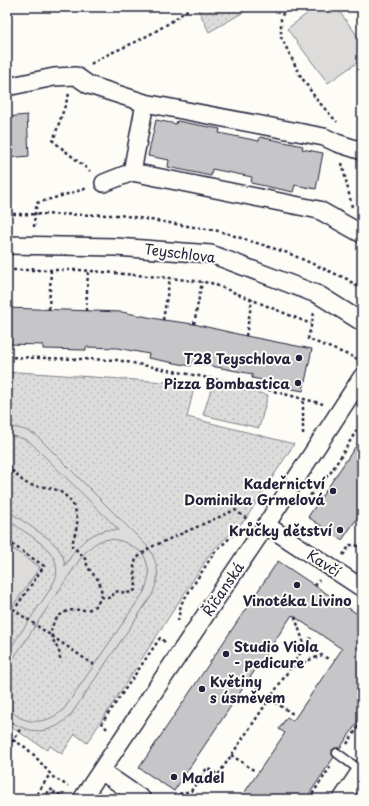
<svg xmlns="http://www.w3.org/2000/svg" width="369" height="806" font-family="'Playpen Sans',sans-serif">
	<style>
		.green { fill: url(#green-dots); stroke: #807f8b }
		.pitch { fill: #dddcdb; stroke: #807f8b }
		.building { fill: #c6c6c8; stroke: #22223b }
		.lines { fill: none; stroke-linecap: round; stroke-linejoin: round }
		.lane-casing { stroke: #22223b; stroke-width: 11 }
		.street-casing { stroke: #22223b; stroke-width: 20 }
		.path { stroke: #22223b; stroke-width: 2.5; stroke-dasharray: 3 3; stroke-linecap: butt }
		.lane { stroke: #fdfcf7; stroke-width: 8 }
		.street { stroke: #fdfcf7; stroke-width: 17 }
		.poi-dot { fill: #22223b; stroke: #fdfcf7; stroke-width: 1.5 }
		.labels { text-anchor: middle; dominant-baseline: central; stroke-width: 4; stroke-linejoin: round; paint-order: stroke }
		.street-label { font-size: 14px; fill: #22223b; stroke: #fdfcf7 }
		.poi-label { font-size: 14px; font-weight: bold; fill: #22223b; stroke: #fdfcf7; text-anchor: end }
	</style>
	<defs>
		<pattern id="green-dots" width="8" height="8" patternUnits="userSpaceOnUse"><rect width="8" height="8" fill="#dddcdb"/><path d="M2 2h.1M6 6h.1" fill="none" stroke="#bdbcbd" stroke-width="1.8" stroke-linecap="round"/></pattern>
	</defs>
	<rect width="100%" height="100%" fill="#fdfcf7"/>
	<filter id="ink" filterUnits="userSpaceOnUse"><feTurbulence type="fractalNoise" baseFrequency=".025" numOctaves="2"/><feDisplacementMap in="SourceGraphic" scale="8" xChannelSelector="R" yChannelSelector="G"/><feConvolveMatrix kernelMatrix="1 2 1 2 8 2 1 2 1" color-interpolation-filters="sRGB"/></filter>
	<g filter="url(#ink)">
		<path class="green" d="M202,7h49v1l-42,24 -11,-23z
			M19,372l176,12 -8,33 107,27 -49,76 -33,31 -125,192 -12,-9 -13,20 -12,-8 -3,4 -39,-25 -1,2v-354z
			M213,383l55,12 -9,33 -56,-13z"/>
		<path class="pitch" d="M316,7h20l26,35v17l-34,24 -41,-54z
			M7,427c11,0 19,3 29,8l113,113c10,19 11,28 3,47l-82,121c-5,4 -11,10 -18,12 -16,7 -32,0 -45,-9v-14c13,22 41,20 57,4l80,-117c2,-5 4,-11 5,-17 0,-5 -3,-17 -6,-21 -1,-2 -3,-3 -5,-4 -10,-7 -22,-13 -34,-10 -8,1 -17,10 -22,16l-75,112v-15l44,-65c1,-4 4,-7 5,-11 4,-21 -11,-31 -26,-42 -8,-5 -15,-10 -23,-16v-9l42,29 9,9 5,8 2,10 10,-16 11,-11 11,-6 9,-3h13l-89,-88c-7,-4 -14,-6 -23,-6z
			M7,545l33,22 -33,47z"/>
		<path class="building" d="M27,115l2,41 -21,2 -1,-41z
			M156,120l20,4 1,-3 43,8 -1,4 40,8 1,-4 43,9 -1,3 21,4 -7,36 -21,-4 -2,7 -42,-9 1,-6 -40,-8 -1,7 -43,-9 1,-7 -21,-4z
			M7,308l115,4 41,8 31,4 52,12 66,13 -9,42 -21,-4v-3l-30,-6v-4l-61,-12v4l-43,-8 1,-4 -32,-6 -31,-1v3l-43,-1v-4l-36,-1z
			M362,437v74l-20,29 -34,-23z
			M278,561l84,56v99l-22,32h-5l-3,2v5l2,2 -28,42h-66l45,-66 -6,-4 8,-12 6,4 49,-72 -50,-34 -118,176 -35,-23z"/>
		<g class="lines">
			<g class="lane-casing">
				<path id="lane" d="M337,753l24,18"/>
			</g>
			<g class="street-casing">
				<path id="street" d="M7,87l47,-10 22,-1 13,9 56,18 179,34 13,6 25,8
					M145,103l-13,69 187,38 43,24
					M104,183l28,-11
					M7,245l109,2 95,7 108,41 43,27
					M266,525l96,63
					M101,771l41,28
					M82,799l124,-185 60,-89 96,-148
					M342,799l20,-30"/>
			</g>
			<path class="path" d="M285,7l-4,12v18l19,38 17,25 20,22
				M91,64c16,-11 34,-16 50,-25 18,-9 35,-20 50,-32
				M69,94l-16,47 37,30
				M342,163l10,44
				M7,214l113,1 99,16 69,22 59,26 15,11
				M34,227l1,-13 2,-11 51,-15
				M7,270h73l90,8 41,5 100,41
				M33,270v-6
				M49,309l2,-39
				M86,311l2,-40
				M314,313l-6,26 48,19 -1,1
				M163,320l7,-42
				M194,324l8,-42
				M246,336l6,-37
				M7,357l110,3 148,29 58,15
				M303,434v-35
				M7,467c7,4 13,13 19,16 6,4 17,3 24,5 17,3 29,20 27,37 -1,7 -4,14 -5,21 4,4 10,8 13,13 2,4 2,8 5,11 2,4 6,6 8,10 6,10 4,24 -8,29 -5,2 -10,0 -15,1 -10,0 -20,7 -23,17 -4,14 9,19 8,32
				M306,500l25,-28 12,-19 19,-32
				M360,514l2,2
				M7,541l37,25 -30,44 80,55
				M343,555l7,-10 12,1
				M315,586l4,-6
				M101,597l6,1 5,-1 2,-5c9,-2 12,4 21,-2l1,-7 -2,-17 2,-7 13,-11 86,-38 12,9
				M295,617l10,30
				M178,621l3,-17 33,-51 25,-24
				M292,667l30,-12 8,5
				M270,699l23,15
				M107,729l-5,-6 58,-85 5,4
				M13,740l12,7 9,8 19,22 15,9
				M347,744l15,-23
				M7,746l6,-6 8,-12
				M231,755l24,16
				M34,799l16,-25
				M44,799l6,-10 5,3
				M50,799l5,-7 7,4 1,-2
				M176,799l3,-5 12,-3 16,-23 11,7 94,-139
				M309,799l22,-33"/>
			<use href="#lane" class="lane"/>
			<use href="#street" class="street"/>
		</g>
	</g>
	<g class="poi-dot">
		<circle cx="299" cy="358" r="4"/>
		<circle cx="298" cy="383" r="4"/>
		<circle cx="333" cy="491" r="4"/>
		<circle cx="340" cy="530" r="4"/>
		<circle cx="297" cy="585" r="4"/>
		<circle cx="226" cy="654" r="4"/>
		<circle cx="202" cy="689" r="4"/>
		<circle cx="174" cy="777" r="4"/>
	</g>
	<g class="labels">
		<g class="street-label">
			<text transform="translate(180 253) rotate(7)">Teyschlova</text>
			<text transform="translate(324 563) rotate(33)">Kavčí</text>
			<text transform="translate(223 589) rotate(-56)">Říčanská</text>
		</g>
		<g class="poi-label">
			<text x="291" y="358">T28 Teyschlova</text>
			<text x="290" y="383">Pizza Bombastica</text>
			<text x="325" y="483">Kadeřnictví<tspan x="325" dy="16">Dominika Grmelová</tspan></text>
			<text x="332" y="530">Krůčky dětství</text>
			<text x="297" y="600" text-anchor="middle">Vinotéka Livino</text>
			<text x="234" y="646" text-anchor="start">Studio Viola<tspan x="234" dy="16">- pedicure</tspan></text>
			<text x="210" y="681" text-anchor="start">Květiny<tspan x="210" dy="16">s úsměvem</tspan></text>
			<text x="182" y="777" text-anchor="start">Madel</text>
		</g>
	</g>
	<rect width="369" height="806" fill="none" stroke="#fdfcf7" stroke-width="24"/>
	<rect x="12" y="12" width="345" height="782" fill="none" stroke="#22223b" stroke-width="1.5" filter="url(#ink)"/>
</svg>
